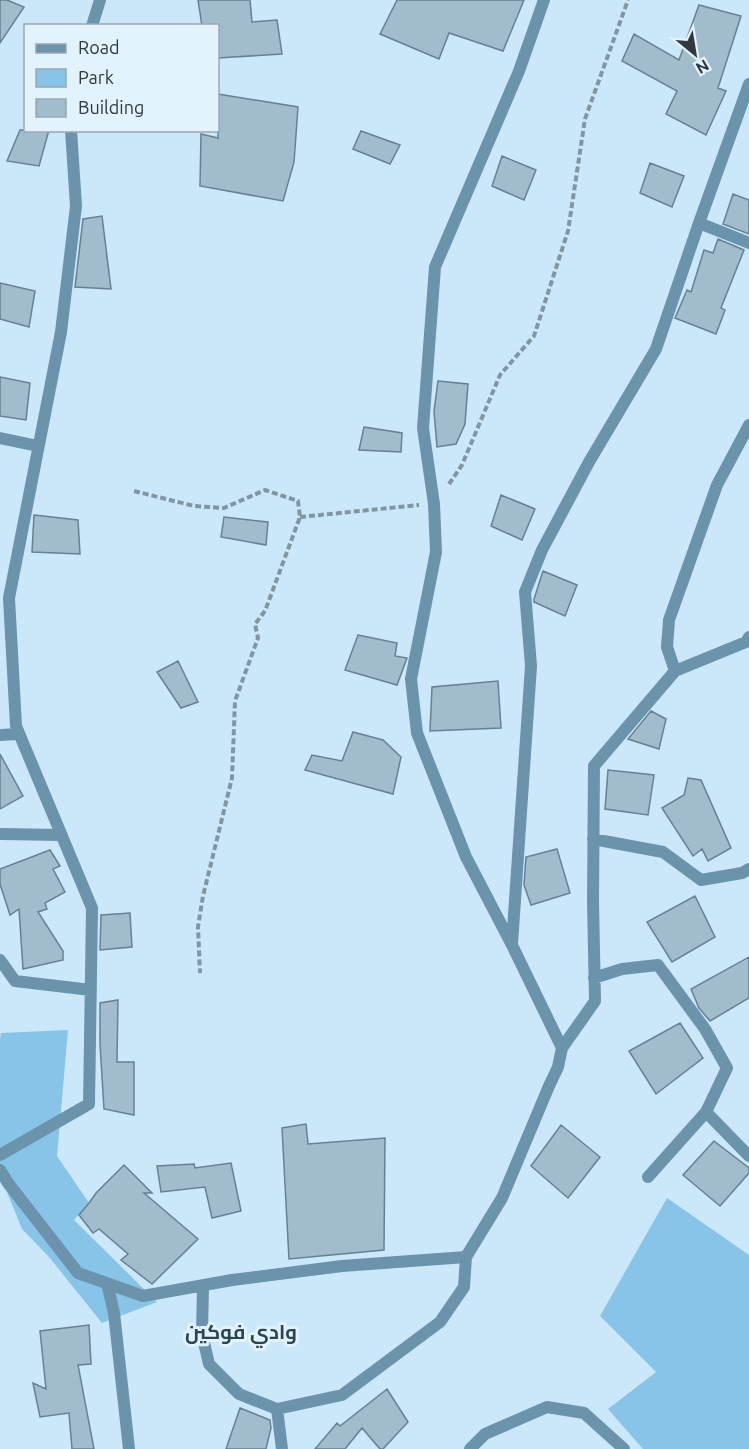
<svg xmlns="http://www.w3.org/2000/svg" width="749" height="1449" font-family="Ubuntu,Cairo,sans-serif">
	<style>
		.green { fill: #87c4e7 }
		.building { fill: #a0bccd; stroke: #668191; stroke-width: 1.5 }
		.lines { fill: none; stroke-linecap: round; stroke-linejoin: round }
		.path { stroke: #8196a3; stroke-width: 4; stroke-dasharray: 6 3; stroke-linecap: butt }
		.street { stroke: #6b93ac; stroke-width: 12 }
		.labels { text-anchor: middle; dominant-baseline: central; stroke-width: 6; stroke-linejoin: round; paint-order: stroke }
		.quarter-label { font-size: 20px; font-weight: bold; fill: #2c4553; stroke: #e2f3fe }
	</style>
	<rect width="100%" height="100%" fill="#cbe8fa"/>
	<path class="green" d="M68,1030l-11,126 32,47 -15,17 83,82 -55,21 -53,-66 -27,-28 -22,-54v-136l1,-6z
		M667,1198l82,57v194h-106l-35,-40 48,-37 -56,-56z"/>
	<path class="building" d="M0,0h7l17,7 -24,36z
		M198,0h52l2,22 25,-2 5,34 -64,4v-32h-16z
		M397,0h127l-21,51 -54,-18 -10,26 -59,-25z
		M699,5l42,11 -23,72 8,3 -20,44 -40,-21 11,-23 -55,-30 12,-27 45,26z
		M218,94l80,13 -4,55 -11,39 -83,-15 1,-52 17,4z
		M20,130h29l-10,36 -32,-5z
		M361,131l39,14 -10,19 -37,-15z
		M502,156l34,14 -12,30 -32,-14z
		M650,163l34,13 -12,31 -32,-14z
		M733,194l16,6v34l-26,-10z
		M102,216l9,73 -36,-2 8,-68z
		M718,239l26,11 -23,58 4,2 -9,24 -41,-16 12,-28 4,2 13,-42 9,3z
		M0,283l35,8 -6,36 -29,-8z
		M0,377l30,6 -4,37 -26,-4z
		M438,381l30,3 -3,40 -9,20 -19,3 -3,-36z
		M364,427l38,6 -1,19 -42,-2z
		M501,495l34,14 -13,31 -31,-14z
		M34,515l44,5 2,34 -48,-2z
		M224,517l44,5 -2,23 -45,-8z
		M543,571l34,14 -12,31 -31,-14v-3z
		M358,635l39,8 -2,13 12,2 -10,27 -52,-15z
		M178,661l20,41 -17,6 -24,-36z
		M498,681l3,47 -71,3 2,-44z
		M651,711l15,8 -7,30 -31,-10z
		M353,732l30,8 18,17 -8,37 -88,-24 7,-15 30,6z
		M0,754l23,42 -23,13z
		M608,770l46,5 -6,40 -43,-6z
		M688,778l13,2 30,68 -23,13 -6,-12 -9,7 -31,-48 22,-13z
		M557,849l13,44 -39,12 -7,-20 2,-28z
		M50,850l10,16 -7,3 12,23 -20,11 2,6 -9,3 25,39v9l-40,9 -4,-60 -9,6 -10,-31v-15z
		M695,896l20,41 -43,25 -25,-40z
		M130,913l2,34 -32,3 1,-35z
		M749,957v41l-39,23 -11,-13 -8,-19z
		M118,1000l-1,62h17v53l-30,-6 -4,-65v-41z
		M680,1023l23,35 -47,36 -27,-43z
		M306,1124l2,20 77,-6 -1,112 -95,9 -7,-131z
		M561,1125l39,32 -32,41 -37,-32z
		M714,1141l35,27v5l-29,33 -37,-31z
		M231,1163l10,48 -29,7 -7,-31 -44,5 -4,-26 37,-2 1,4z
		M124,1165l28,28h-8l54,46 -46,45 -31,-24 7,-6 -29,-25 -6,4 -14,-18 10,-12 7,-10z
		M89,1325l2,39 -13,1 16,84h-22l-3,-36 -29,4 -7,-34 13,6 -6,-58z
		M387,1389l21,33 -25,27h-3l-18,-21 -17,21h-30l22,-26 3,3z
		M240,1408l30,12 1,8 -5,21h-40z"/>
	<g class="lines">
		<path class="path" d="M449,484l13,-19 38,-90 34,-39 34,-105 17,-112 43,-119
			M134,491l60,15 30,2 41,-18 33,11 2,16 -35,94 -10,13 3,14 -23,63 -3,77 -29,118 -5,31 2,46
			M300,517l119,-12"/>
		<path class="street" d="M92,26l8,-26
			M699,223l50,20
			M0,438l38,8
			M675,671l-8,-24 2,-27 48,-135 32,-60
			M0,735l19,-1
			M0,834l61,1
			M593,839l70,13 38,28 41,-7 7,-4
			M512,944l19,-278 -6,-74 17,-42 47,-88 67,-113 43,-126 50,-139
			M0,960l15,21 76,9
			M594,978l28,-9 36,-4 47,64 22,39 -21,44 -58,65
			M562,1048l33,-47 -2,-100 1,-135 81,-95 71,-29 3,-5
			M706,1112l43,44
			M0,1155l89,-51 3,-196 -76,-182 -7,-128 52,-266 15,-126 -5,-76
			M0,1170l8,13 70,90 65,23 89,-16 110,-14 124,-9 -2,30 -24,35 -98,73 -65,14 5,40
			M466,1257l36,-59 47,-112 9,-19 4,-19 -50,-103 -46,-88 -49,-124 -6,-54 25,-127 -2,-48 -11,-76 12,-161 84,-196 25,-71
			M107,1283l7,30 15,136
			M203,1286l-1,48 7,30 30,30 38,15
			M470,1449l15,-15 62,-27 37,6 40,36"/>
	</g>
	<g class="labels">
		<g class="quarter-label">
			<text x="241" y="1331">وادي فوكين</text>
		</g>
	</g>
	<rect x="24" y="24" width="195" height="108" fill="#e2f3fe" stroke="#9aa8b2" stroke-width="1.5"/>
	<rect x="36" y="44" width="30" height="9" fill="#6b93ac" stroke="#9aa8b2" stroke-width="1.5"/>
	<text x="78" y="54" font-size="18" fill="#2d383f">Road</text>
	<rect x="36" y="69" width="30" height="18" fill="#87c4e7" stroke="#9aa8b2" stroke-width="1.5"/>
	<text x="78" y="84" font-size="18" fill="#2d383f">Park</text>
	<rect x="36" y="99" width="30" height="18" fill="#a0bccd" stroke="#9aa8b2" stroke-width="1.5"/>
	<text x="78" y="114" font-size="18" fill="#2d383f">Building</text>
	<g transform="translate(695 54) rotate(150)" stroke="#e2f3fe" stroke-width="4.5" paint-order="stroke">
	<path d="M0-4.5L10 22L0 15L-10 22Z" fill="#2d383f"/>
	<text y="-9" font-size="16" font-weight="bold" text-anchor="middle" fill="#2d383f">N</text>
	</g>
</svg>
